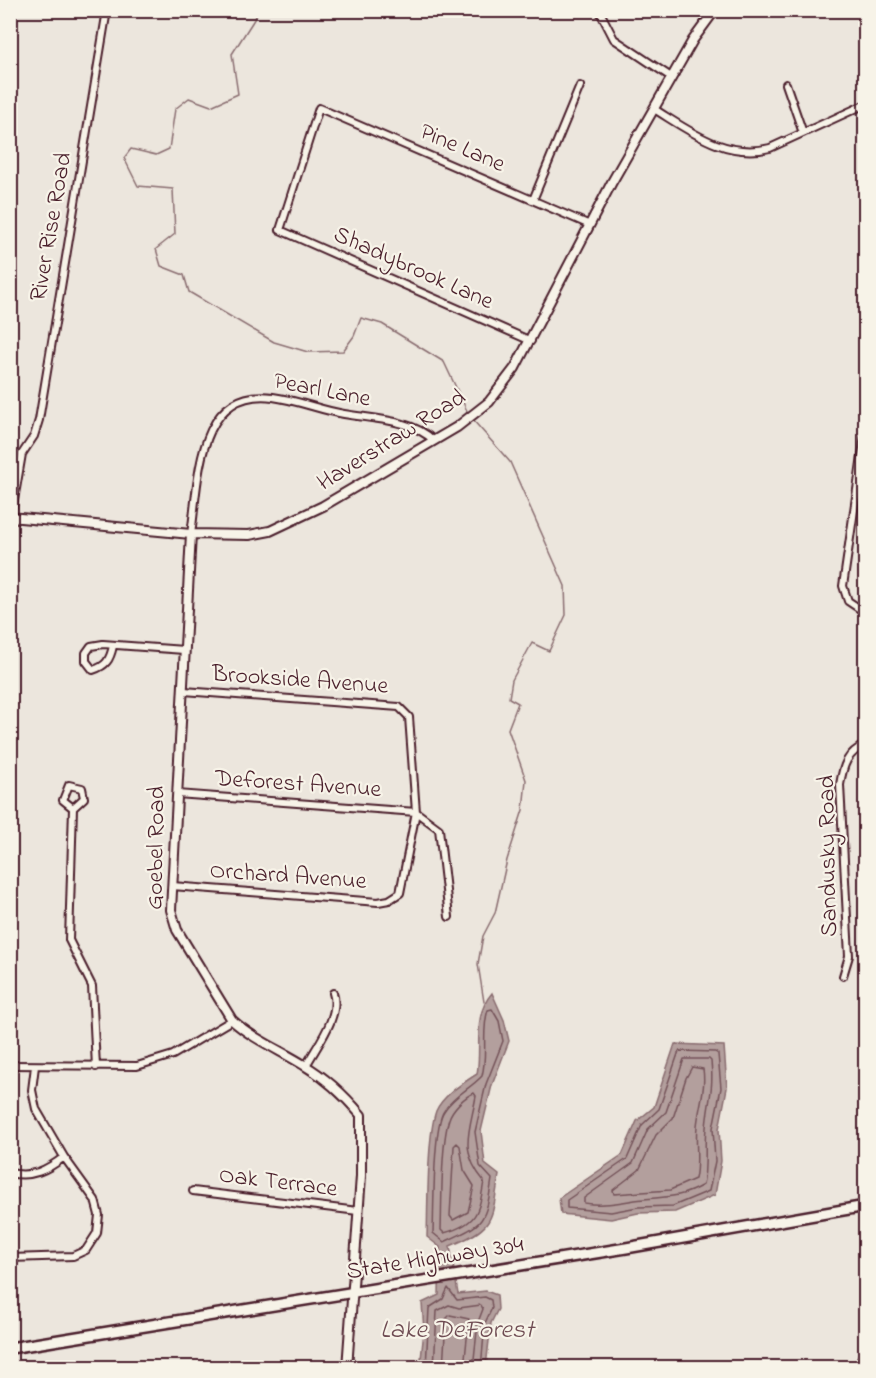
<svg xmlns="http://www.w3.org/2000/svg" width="876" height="1378" font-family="'Indie Flower',sans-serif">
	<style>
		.water { fill: #b39f9d; stroke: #896c6f; stroke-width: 1.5 }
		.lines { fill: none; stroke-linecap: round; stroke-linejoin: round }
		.shore { stroke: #745259; stroke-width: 1.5 }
		.stream { stroke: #896c6f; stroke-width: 1.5 }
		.minor-casing { stroke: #4a1f2b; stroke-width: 10 }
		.tertiary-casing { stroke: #4a1f2b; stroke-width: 12 }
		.primary-casing { stroke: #4a1f2b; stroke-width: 14 }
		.minor { stroke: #f7f3e8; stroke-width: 6 }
		.tertiary { stroke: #f7f3e8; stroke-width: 8 }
		.primary { stroke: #f7f3e8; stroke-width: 9 }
		.labels { text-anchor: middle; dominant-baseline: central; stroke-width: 4.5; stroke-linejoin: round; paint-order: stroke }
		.street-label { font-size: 24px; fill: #4a1f2b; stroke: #f7f3e8 }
		.water-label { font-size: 26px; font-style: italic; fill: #6f4c53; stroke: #f7f3e8 }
	</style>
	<rect width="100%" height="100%" fill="#ece6dd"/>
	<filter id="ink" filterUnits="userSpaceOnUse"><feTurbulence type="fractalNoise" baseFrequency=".0167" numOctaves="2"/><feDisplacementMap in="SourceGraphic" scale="12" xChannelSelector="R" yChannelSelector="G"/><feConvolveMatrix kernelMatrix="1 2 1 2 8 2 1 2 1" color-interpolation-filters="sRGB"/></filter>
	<g filter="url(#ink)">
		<path class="water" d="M492,993l12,27 5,21 -17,44 -11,46 4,33 14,11c-8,46 -3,52 -49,71l8,48 28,-3 11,4 1,14 -7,14 -5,44 -66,1 4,-37 -2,-28 17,-8 1,-48 -13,-10c1,-30 0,-100 9,-126 7,-16 27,-28 41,-37 5,-28 -5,-58 15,-81z
			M675,1044l49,2 3,42 -8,41 2,32 -6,34 -40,17 -37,1 -27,6 -50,-5 -2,-16 63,-43 15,-34 17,-14z"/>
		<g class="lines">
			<path class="shore" d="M492,1009l7,12 4,20 -17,43 -11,48 5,34 12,13c-7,45 -7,44 -48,63l-11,-9c1,-23 0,-107 11,-122 10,-16 26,-22 38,-35 6,-23 -1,-45 6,-66z
				M679,1051l36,1 3,2 3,34 -8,40 2,33 -6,30 -36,15 -35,1 -27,5 -44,-4v-8l60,-41 15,-34 17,-16z
				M684,1059h25l2,2c3,29 -3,41 -5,67 -2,19 1,38 -3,57 -26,15 -40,11 -68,15 -17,3 -33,6 -51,3v-5l49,-35 15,-34 18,-17z
				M692,1067l11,2c3,20 -4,37 -6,57 -2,18 2,35 -2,53l-25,11 -56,4 -1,-4 26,-20 17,-35 17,-17 13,-40z
				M474,1093l2,3c-6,35 -18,54 8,85 -5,32 -7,43 -40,52l-3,-3c1,-29 0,-86 8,-111 3,-10 16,-23 25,-26z
				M457,1143l3,3 4,24 10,16 -6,26 -15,8 -3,-4 4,-70z
				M426,1368l3,-60 14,-9 5,-11 9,12 28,-3 6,3 1,8 -7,15 -4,45
				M434,1368l3,-57 12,-6 10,3 22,-3 2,4 -5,13 -5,46
				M443,1368l3,-49 4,-4 19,4 -5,49"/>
			<path class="stream" d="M260,10l-28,44 6,40 -27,12 -22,-8 -14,11 -6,40 -13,6 -25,-6 -7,9 14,28 35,3 2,45 -19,15 5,17 23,9 5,17 85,50 34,10 35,-1 11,-15 7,-18 21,6 62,38 24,51
				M472,419l38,43 55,124 1,29 -17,36 -17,-8 -20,37 -3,18 9,5 -10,26 18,51 -3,30 -16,50 -12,53 -12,23 -5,28 6,38"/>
			<g class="minor-casing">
				<path id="minor" d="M599,10l15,29 57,38
					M786,84l17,49
					M654,109c36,22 71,50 116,39l96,-44
					M533,200l47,-114
					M531,341l-251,-111 39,-122 271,117
					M866,428l-23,158 5,15 18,12
					M11,518l11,-64 12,-18 5,-16 68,-410
					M191,534c8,-52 5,-147 82,-137 24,3 47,13 71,17 28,5 69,5 90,27
					M113,646c-3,14 -7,20 -20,24l-7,-9v-8l5,-7 12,-2 81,6
					M177,794l239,18 23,17 10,88
					M73,808l-10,-8 6,-15 13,3 2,10 -11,10 -4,132 23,46 4,81
					M172,886l206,16 11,-2 11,-7 16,-81 -7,-95 -10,-10 -215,-16
					M843,976l6,-20 -9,-171c3,-20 7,-32 26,-41
					M10,1065l127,1 36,-11 59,-35
					M306,1066c11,-21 35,-50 27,-73
					M10,1173c22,5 37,-3 54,-16
					M193,1191l165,20
					M10,1258l63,-2 13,-6 11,-17 2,-18 -4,-15 -31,-43 -28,-48 -4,-19 3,-24"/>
			</g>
			<g class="tertiary-casing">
				<path id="tertiary" d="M10,517l181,17 58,1 21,-4 53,-25 134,-79 32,-25 26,-34 97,-186 81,-142 22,-30
					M191,534l-20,376 6,20 55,90c21,19 48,30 72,45 22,13 41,31 57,50v61l-14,192
					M858,1368l8,-17"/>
			</g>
			<g class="primary-casing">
				<path id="primary" d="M10,1348l616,-100 240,-42"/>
			</g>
			<use href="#minor" class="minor"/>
			<use href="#tertiary" class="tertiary"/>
			<use href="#primary" class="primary"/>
		</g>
	</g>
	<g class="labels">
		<g class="street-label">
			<text transform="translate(462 149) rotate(23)">Pine Lane</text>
			<text transform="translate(52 227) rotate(-80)">River Rise Road</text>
			<text transform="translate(413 269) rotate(24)">Shadybrook Lane</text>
			<text transform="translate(322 391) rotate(11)">Pearl Lane</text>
			<text transform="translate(392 441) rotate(-32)">Haverstraw Road</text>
			<text transform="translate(300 681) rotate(4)">Brookside Avenue</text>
			<text transform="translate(298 785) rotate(4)">Deforest Avenue</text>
			<text transform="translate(157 848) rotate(-89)">Goebel Road</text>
			<text transform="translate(829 856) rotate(-91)">Sandusky Road</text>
			<text transform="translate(288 877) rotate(4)">Orchard Avenue</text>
			<text transform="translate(278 1183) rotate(7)">Oak Terrace</text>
			<text transform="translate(435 1259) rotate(-9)">State Highway 304</text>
		</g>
		<g class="water-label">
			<text x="457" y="1331">Lake DeForest</text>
		</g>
	</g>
	<rect width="876" height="1378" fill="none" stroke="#f7f3e8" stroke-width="36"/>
	<rect x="18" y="18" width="840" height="1342" fill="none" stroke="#4a1f2b" stroke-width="2" filter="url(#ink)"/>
</svg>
